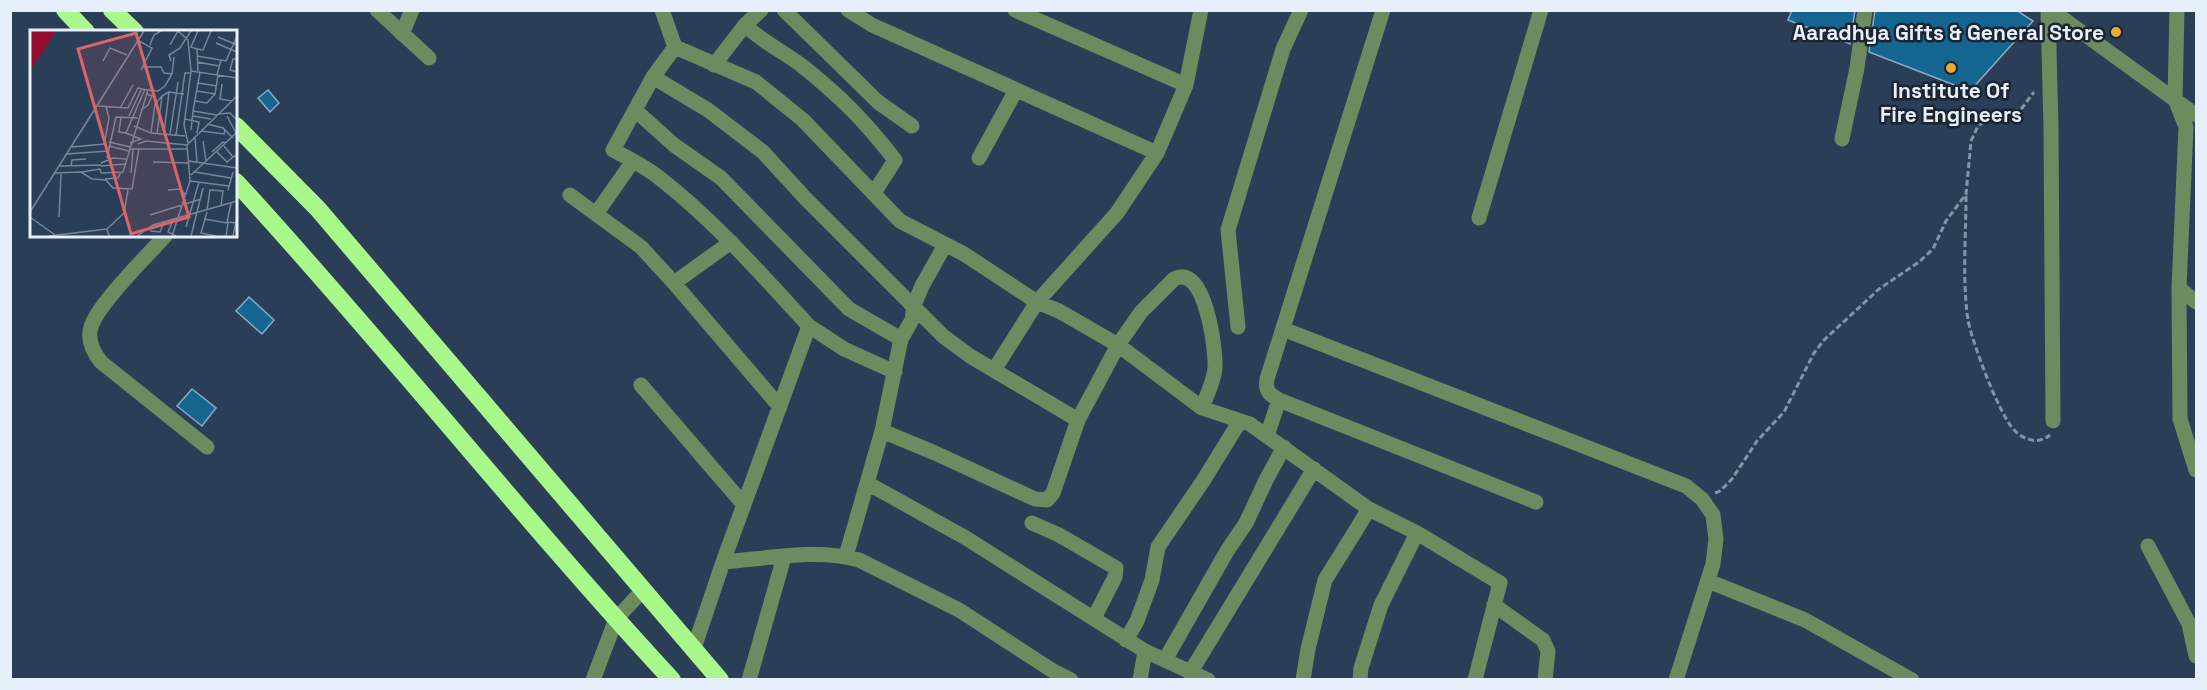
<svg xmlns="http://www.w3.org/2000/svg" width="2207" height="690" font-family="'Space Grotesk',sans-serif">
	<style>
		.building { fill: #146690; stroke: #87abc3; stroke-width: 1.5 }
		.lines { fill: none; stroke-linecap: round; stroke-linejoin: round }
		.path { stroke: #8593a7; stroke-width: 3; stroke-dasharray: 6 3; stroke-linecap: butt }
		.minor { stroke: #6c8c60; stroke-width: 15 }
		.highway { stroke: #a8f989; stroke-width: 18 }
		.poi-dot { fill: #eaaa39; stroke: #1c2430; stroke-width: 2 }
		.labels { text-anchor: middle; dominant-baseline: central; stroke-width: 5; stroke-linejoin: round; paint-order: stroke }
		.poi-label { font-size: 21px; font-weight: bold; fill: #e6f0fd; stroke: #1c2430; text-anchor: end }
		.inset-road { fill: none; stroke: #76859a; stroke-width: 1.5 }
		.view { fill: #db6468; fill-opacity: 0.15; stroke: #db6468; stroke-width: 3 }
		.inset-edge { fill: none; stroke: #e6f0fd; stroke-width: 3 }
	</style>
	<rect width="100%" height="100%" fill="#2b3e58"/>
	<path class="building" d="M1792,10h63l-5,34 -62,-24z
		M1875,10h141l17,11 -63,70 -101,-39z
		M268,90l11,13 -9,9 -12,-14z
		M249,297l25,23 -12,14 -26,-23z
		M192,389l24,19 -14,18 -25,-20z"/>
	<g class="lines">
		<path class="path" d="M1966,196c0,41 -4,83 2,124 4,22 31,94 46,110 10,10 24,15 36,5
			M1715,493l5,-2 12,-12 25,-38 27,-29 30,-59 10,-13 55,-51 40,-27 14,-13 13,-28 20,-27 5,-53 7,-15 7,-5 37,-13 12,-16"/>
		<path class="minor" d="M377,10l52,48
			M662,10l13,37
			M784,10l94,92 34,24
			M848,10l24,15 285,128
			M1015,10l171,75
			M2048,10l3,118 2,293
			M2051,10l145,105
			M2177,10l-2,89 11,28 -7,161 1,131 16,51
			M745,25l16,-15
			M402,34l10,-24
			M714,65l31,-40c16,16 37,26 56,40 38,30 65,57 94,95l-21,33
			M653,77l55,33 55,42 42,46 138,138 27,20 108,64 40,-75 23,-33 33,-33c31,-17 42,70 41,89 -1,13 -8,27 -13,40
			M635,110l39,35 47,33 128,131 52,30
			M1842,139l15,-71 8,-58
			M979,158l37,-68
			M570,195l71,52 33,36 106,124
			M596,214l37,-53
			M1479,218l62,-208
			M165,236c-17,19 -68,69 -74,91 -4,13 2,25 10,35l106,85
			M945,245l-23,41 -8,19 -2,15 -11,19 -19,92 -15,52 99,55 179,113 63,29
			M674,283l57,-41
			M2179,288l17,14
			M809,326l35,23 51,23
			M1238,327l-10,-97 55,-181 18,-39
			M1283,329l403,157 16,13 11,16 3,24 -3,25 -37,116
			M994,370l43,-68 80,-89 40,-60 29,-68 15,-75
			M641,385l103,120
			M1279,400l257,102
			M882,431l53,22 100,46 12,1 6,-7 25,-73
			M1267,436l12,-36c-10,-6 -14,-9 -12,-21l116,-369
			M1032,523l27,12 57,33 -1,9 -21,41
			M2148,546l41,78 7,32
			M846,556l21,-73
			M723,562c43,-3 94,-14 136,-2l100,50 94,61 18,9
			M1708,581l97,39 107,60
			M1494,605l49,35 5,11 -3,29
			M1126,640l11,-19 15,-41 6,-33 45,-66 37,-60
			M694,648l29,-86 86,-236c-48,-52 -95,-106 -152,-150 -13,-10 -29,-18 -44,-26l40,-73 22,-30 81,35 47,38 97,101 64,33 73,48 22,9 59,34 84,63 48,16 119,85 48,24 83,50 -25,97
			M1165,660l62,-109 19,-28 20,-43 18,-33
			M1190,673l124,-204
			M593,680l23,-61 28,-30
			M749,680l35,-123
			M1140,680l5,-29
			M1303,680l5,-31 17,-69 44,-71
			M1360,680l1,-12 20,-63 36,-72"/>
		<path class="highway" d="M65,10l21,22
			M112,10l23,22
			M236,126l82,83 402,471
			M236,182c149,162 286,336 436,498"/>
	</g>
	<g class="poi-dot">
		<circle cx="2116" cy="32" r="6"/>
		<circle cx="1951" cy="68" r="6"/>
	</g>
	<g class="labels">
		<g class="poi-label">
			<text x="2104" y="32">Aaradhya Gifts &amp; General Store</text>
			<text x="1951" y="90" text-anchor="middle">Institute Of<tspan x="1951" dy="24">Fire Engineers</tspan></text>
		</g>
	</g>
	<g transform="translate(30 30)">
		<rect width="207" height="207" fill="#2b3e58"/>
		<path d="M0,1h26l-26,40z" fill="#920e2c"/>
		<path class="inset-road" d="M188,7l19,8M109,11l13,7 -11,22M186,13l21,9M120,15l4,-10 7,-4M140,15l8,-14 10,9 3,31 -7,54 4,18M167,19l-6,-2 7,-16M167,26l29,5 11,-25M207,29h-4l-3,11 7,2M73,31l7,-13 17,7M141,31l-2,-6 11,-7 11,-17M167,32l22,4M113,37h18l3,6 8,1M161,41l26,4 4,-15M168,41l-1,-22 6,1 8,-19M170,42l-7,39 24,4M187,45l20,3M168,53l19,3M192,54l-2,15 12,2M118,60l10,1 7,-5 7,-12 2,-17M167,61l18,3 3,-19M165,71l12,2 8,-9M68,76l30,2 10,-20 10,2 -25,82 -22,1M90,78l13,-23M111,80l7,-5 4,-9 -5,-2M188,84l12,-1 7,7M99,86l13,-28M163,86l18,3M91,87l-2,15 7,1M155,89l14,3 -2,11M177,94l16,4 10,10M104,96l17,7 34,3M161,100l2,-19M171,101l23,3 1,-4M121,103l4,-29 7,-8M134,103l5,-41 15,2M127,104l5,-38 7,-4M140,104l8,-52M146,105l9,-62h6M165,108l2,24M173,111l3,20M79,112l21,5M100,113l11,-4 -15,-6 19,-44M108,114l8,-3 41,4M74,115l5,-27 -3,-11M79,116l20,5M194,116l9,11 4,-2M42,117l33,-3M100,119h58M182,122l11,-10 3,1M187,122l10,10 6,-5M37,124l41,-3M77,128l9,-41 22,1M159,131l48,7M123,132l36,1M71,133l12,-5 13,1M30,136l41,-1M41,136l1,-6 14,-1M71,136l24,-2M52,142l18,-3 1,4M165,142l36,6M25,143l26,-1 11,7 14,1 7,8 19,1 7,-41M101,143l2,-24M161,145l45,-42 -9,-17M75,149l13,-1 3,-6M160,151l39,5M138,160l12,-1 6,6M198,160l5,-18M201,173l-4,19 10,1M177,180l3,-20 13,1 -2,15M0,182l114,-181M177,182l-6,21 15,3M120,185l51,-16M0,187l25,18M29,187l2,-43M174,189l24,4 -2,13M143,190l-5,12 8,4M156,197l13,-45M120,201l10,1 4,-10M19,206l58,-7M79,206l-2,-7 17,-16 4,-23M107,206l16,-11 84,-24M142,206l18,-55 -3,-36 50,-49M161,206l12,-48M203,206l4,-19"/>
		<path class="view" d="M106,3l53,184 -58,17 -53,-185z"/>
		<rect width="207" height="207" class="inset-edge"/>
	</g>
	<rect width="2207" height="690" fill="none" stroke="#e6f0fd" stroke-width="24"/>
</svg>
